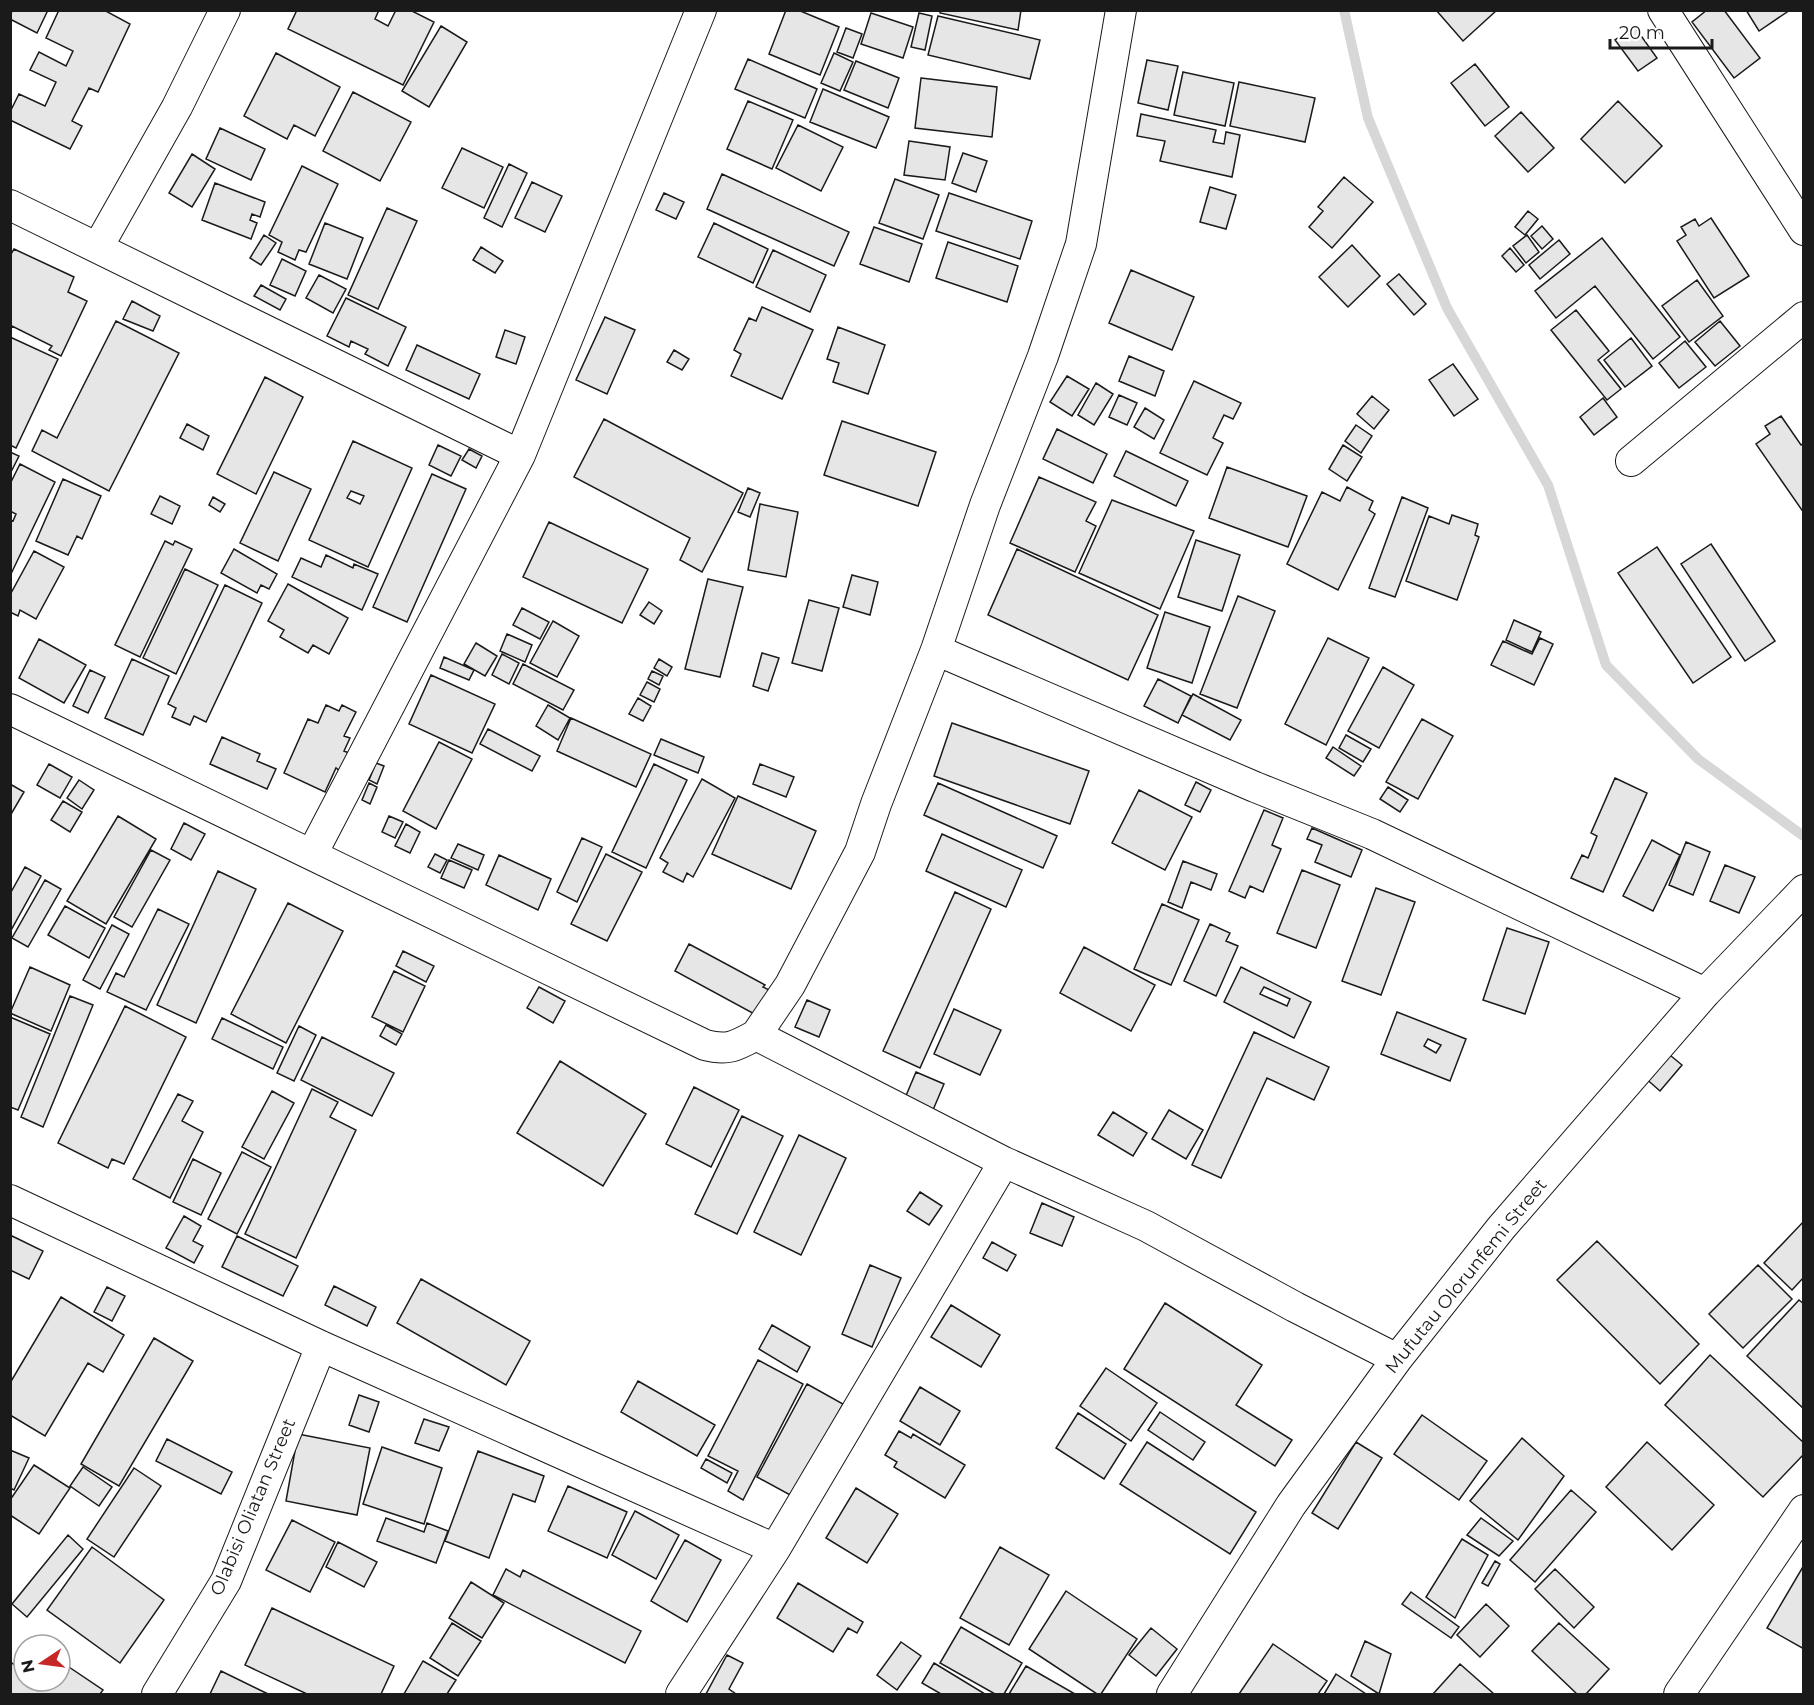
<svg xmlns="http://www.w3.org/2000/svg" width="1814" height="1705" font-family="Montserrat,sans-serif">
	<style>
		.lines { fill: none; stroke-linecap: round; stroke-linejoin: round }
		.stream { stroke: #d7d7d7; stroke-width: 10 }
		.building { fill: #e6e6e6; stroke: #1a1a1a; stroke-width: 1.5; fill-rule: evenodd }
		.street-casing { stroke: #1a1a1a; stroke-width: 32 }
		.street { stroke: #fff; stroke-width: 30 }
		.labels { text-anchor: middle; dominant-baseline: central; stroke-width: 4.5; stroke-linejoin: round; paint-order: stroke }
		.street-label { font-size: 18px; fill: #1a1a1a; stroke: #fff }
	</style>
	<rect width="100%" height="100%" fill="#fff"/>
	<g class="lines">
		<path class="stream" d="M1344,10l24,108 79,190 101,177 58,180 92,94 104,76"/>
	</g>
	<path class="building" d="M12,10h36l-11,23 -27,-14z
		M59,10h45l26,14 -32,68 -9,-4 -17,33 10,5 -12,23 -60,-29v-8l9,-18 26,12 11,-24 -26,-12 9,-18 27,14 7,-15 -27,-13z
		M297,10h82l-4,9 13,7 8,-16h14l24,12 -31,63 -115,-56z
		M786,10h12l41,17 -19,48 -51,-21z
		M940,10h81l-3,20 -78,-17z
		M1436,10h61l-34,31z
		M1707,10h17l36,48 -26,20 -42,-56z
		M1746,10h44l-31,21z
		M871,13l42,14 -10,31 -42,-14z
		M919,13l13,3 -7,34 -14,-3z
		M938,16l102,24 -10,39 -102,-24z
		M441,26l26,16 -38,65 -27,-16z
		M1634,26l23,32 -19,13 -23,-31z
		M846,28l16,6 -9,24 -16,-6z
		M276,53l64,34 -25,49 -21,-11 -7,14 -43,-23z
		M834,53l19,9 -13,29 -19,-8z
		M748,59l69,30 -12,29 -70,-29z
		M1147,60l31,6 -10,44 -30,-7z
		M856,61l43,17 -11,30 -44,-18z
		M1475,64l34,43 -24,19 -34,-43z
		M1183,72l51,11 -9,43 -51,-11z
		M921,78l76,9 -5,50 -77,-9z
		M1239,82l76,16 -10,44 -75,-16z
		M823,89l66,28 -13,31 -66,-26z
		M353,92l58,30 -31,59 -57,-30z
		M748,101l45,19 -21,49 -45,-20z
		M1618,101l44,45 -37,37 -44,-44z
		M1521,112l33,36 -26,24 -33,-36z
		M1141,114l75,16 -3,12 11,2 2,-12 14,3 -8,42 -72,-16 5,-20 -28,-5z
		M798,125l45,22 -22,44 -45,-23z
		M220,128l45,21 -14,31 -45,-21z
		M909,141l41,6 -5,33 -41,-5z
		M462,148l41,19 -19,41 -42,-20z
		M963,153l24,8 -11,31 -24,-9z
		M192,154l23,15 -23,38 -23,-14z
		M509,164l18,9 -25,54 -18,-9z
		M302,166l36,18 -32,68 -7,-2 -4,10 -17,-8 4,-10 -13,-7z
		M722,174l127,58 -15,34 -127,-57z
		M1344,177l29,25 -41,46 -23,-21 14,-16 -5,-4z
		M895,179l44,16 -16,44 -44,-16z
		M532,182l30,14 -17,36 -30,-14z
		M215,183l50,19 -5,15 -8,-3 -2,6 7,3 -6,16 -49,-19z
		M1210,187l26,8 -10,34 -26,-7z
		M664,193l20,9 -8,17 -20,-9z
		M949,193l83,28 -12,38 -84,-28z
		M387,208l30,13 -39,88 -30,-14z
		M1528,211l10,8 -13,16 -10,-8z
		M1711,218l38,58 -35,22 -37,-57 9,-6 -5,-8 14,-8 4,7z
		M325,223l38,15 -16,41 -38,-15z
		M714,223l54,26 -15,34 -55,-26z
		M1542,226l11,13 -11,10 -11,-13z
		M874,227l48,17 -13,38 -49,-18z
		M264,235l12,8 -15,22 -11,-7z
		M1527,235l12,17 -13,11 -13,-17z
		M1602,238l78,99 -27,22 -58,-73 -39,32 -21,-27z
		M1559,240l11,14 -30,25 -11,-14z
		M948,242l70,24 -11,36 -71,-24z
		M1352,245l28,31 -32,31 -29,-30z
		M481,247l22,14 -8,12 -22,-13z
		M1510,248l14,17 -8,7 -14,-16z
		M14,249l60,28 -6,15 19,9 -26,55 -12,-6 3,-4 -40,-20 -2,4v-74z
		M773,250l53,25 -16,37 -54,-25z
		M282,259l24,12 -11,25 -25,-11z
		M1131,270l63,27 -22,53 -63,-27z
		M1399,274l27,30 -12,11 -27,-31z
		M319,275l27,14 -13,24 -27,-15z
		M1697,280l26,36 -34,26 -27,-36z
		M261,285l25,14 -6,11 -26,-14z
		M346,298l60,29 -18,39 -23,-12 3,-5 -17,-8 -2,6 -22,-11z
		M132,301l28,15 -7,15 -30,-12z
		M762,307l51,23 -31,69 -51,-23 10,-22 -7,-4 15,-32 7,3z
		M1576,310l33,41 -11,9 23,29 -14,11 -56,-70z
		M605,317l30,13 -28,64 -31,-14z
		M116,321l63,32 -70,138 -77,-40 10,-21 15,8z
		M1720,321l20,25 -25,20 -20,-24z
		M838,327l47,18 -17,49 -35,-12 6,-19 -12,-4z
		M505,330l20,7 -9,27 -20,-7z
		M10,337l48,22 -42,89 -6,-3z
		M1631,338l21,28 -27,21 -21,-27z
		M1685,341l21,26 -27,21 -20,-25z
		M417,345l63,29 -11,25 -63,-29z
		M674,350l15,9 -7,11 -15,-8z
		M1129,356l35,15 -9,25 -36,-15z
		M1453,364l25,35 -24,17 -25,-36z
		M1067,376l22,13 -17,27 -22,-14z
		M265,377l38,20 -47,97 -39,-20z
		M1194,381l47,22 -8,16 -9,-4 -11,23 10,5 -16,32 -47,-22z
		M1096,383l17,11 -19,31 -16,-10z
		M1119,395l18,8 -10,22 -18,-8z
		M1372,396l17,14 -15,19 -17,-15z
		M1603,398l14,19 -23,18 -14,-18z
		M1145,408l19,12 -10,19 -20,-12z
		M1781,416l20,29 3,-2v70l-48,-69 14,-10 -5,-8z
		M604,419l139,74 -41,79 -22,-12 10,-22 -116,-61z
		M842,421l94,31 -18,54 -94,-31z
		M187,424l22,12 -6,14 -23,-12z
		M1356,425l16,11 -11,17 -16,-12z
		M1057,429l50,25 -14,29 -50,-24z
		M353,441l59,27 -44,99 -59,-27zM351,491l13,5 -4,8 -13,-6z
		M438,445l23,11 -10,20 -22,-11z
		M1343,445l19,12 -15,24 -18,-12z
		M469,449l13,7 -6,12 -14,-8z
		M1126,451l62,30 -12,25 -62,-30z
		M10,452l9,4 -9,18z
		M20,464l35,18 -45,94v-56l3,1 3,-7 -6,-3v-27z
		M1227,467l80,29 -19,51 -79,-29z
		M274,472l37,17 -33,72 -38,-18z
		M432,474l34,15 -59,133 -34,-15z
		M1039,477l57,25 -10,19 10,5 -21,46 -65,-29z
		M63,479l38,17 -19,43 -5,-3 -9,19 -32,-14z
		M1347,487l26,14 -4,9 6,4 -37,76 -51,-26 35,-72 18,9z
		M748,488l12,5 -10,24 -12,-5z
		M160,496l20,10 -8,18 -21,-10z
		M213,497l12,7 -5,8 -11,-7z
		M1402,497l26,11 -33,89 -26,-9z
		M1112,500l82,31 -34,78 -81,-36z
		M760,504l38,8 -12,65 -38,-7z
		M1452,515l26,9 -3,11 4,2 -22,63 -51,-19 23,-65 20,8z
		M549,522l99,47 -26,54 -99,-46z
		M1196,540l44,15 -18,56 -44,-14z
		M165,541l8,4 2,-4 17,8 -52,108 -25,-12z
		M1711,544l64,97 -30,20 -64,-97z
		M1657,547l74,110 -38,26 -75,-110z
		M234,549l43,25 -8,15 -8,-4 -4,8 -36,-20z
		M1017,549l141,66 -30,65 -140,-65z
		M34,551l30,16 -28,52 -16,-9 -2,6 -8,-4v-17z
		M326,555l27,13 1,-4 24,10 -16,36 -70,-33 9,-19 20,9z
		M185,569l33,16 -42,89 -33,-16z
		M852,575l26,7 -8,33 -27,-8z
		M708,579l35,8 -23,90 -35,-8z
		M288,584l60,34 -19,36 -16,-9 -5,8 -28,-16 4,-7 -16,-9z
		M225,585l37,18 -56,119 -12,-6 -4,9 -18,-8 4,-9 -8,-4z
		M1238,596l37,15 -38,97 -37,-14z
		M809,600l30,8 -17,63 -30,-8z
		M649,602l13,9 -8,13 -14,-9z
		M522,608l27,14 -9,17 -27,-14z
		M1165,612l45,15 -18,56 -45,-15z
		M1514,620l27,12 -9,20 -26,-12z
		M553,621l26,15 -22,41 -27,-14z
		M507,634l25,11 -7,17 -25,-11z
		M1328,638l41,20 -43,87 -41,-21z
		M1540,638l13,6 -19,41 -43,-20 12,-24 29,13z
		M39,639l47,26 -22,38 -45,-25z
		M476,643l21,13 -12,20 -21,-12z
		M762,653l17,5 -11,33 -15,-5z
		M502,654l17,9 -10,21 -17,-9z
		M444,657l30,13 -5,10 -29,-12z
		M132,659l37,17 -26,59 -38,-17z
		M659,659l13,8 -5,9 -13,-8z
		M523,664l51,26 -11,20 -50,-26z
		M1383,667l31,18 -35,63 -31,-17z
		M90,670l15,7 -17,36 -15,-7z
		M652,671l11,5 -4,9 -11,-6z
		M431,675l64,29 -23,49 -63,-29z
		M1158,679l33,17 -13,27 -34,-17z
		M647,682l13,7 -6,13 -14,-7z
		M1193,694l48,26 -11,20 -48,-25z
		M638,698l13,8 -8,15 -14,-7z
		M326,705l13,6 3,-6 14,7 -12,24 6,2 -6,13 5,2 -9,18 -4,-3 -11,24 -41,-19 24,-54 10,4z
		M548,705l22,13 -12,22 -22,-14z
		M571,718l80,36 -15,33 -79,-36z
		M1422,719l31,17 -35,63 -32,-17z
		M952,723l137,48 -19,53 -136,-48z
		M488,729l52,27 -8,15 -52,-27z
		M1346,735l25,14 -8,13 -24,-14z
		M222,737l38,17 -3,7 19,8 -9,20 -57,-25z
		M661,739l43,18 -6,16 -44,-18z
		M439,742l33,17 -36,70 -33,-18z
		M1333,747l28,19 -7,10 -28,-18z
		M376,763l8,3 -7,18 -8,-4z
		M49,764l23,13 -12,21 -23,-13z
		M654,764l33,16 -41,88 -34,-16z
		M760,764l34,13 -8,20 -33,-13z
		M1615,778l32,15 -44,99 -32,-14 11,-23 6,3 9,-22 -6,-3z
		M702,779l33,19 -42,79 -6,-4 -4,9 -20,-10 5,-9 -8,-5z
		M79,780l15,10 -12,19 -15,-11z
		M1196,782l15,8 -11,22 -15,-7z
		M369,783l8,4 -7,17 -8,-4z
		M938,783l119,53 -14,32 -119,-53z
		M10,784l14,8 -14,24z
		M1388,787l20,13 -8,12 -20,-13z
		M1139,790l53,27 -27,53 -53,-27z
		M738,796l78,35 -25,58 -79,-35z
		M63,801l19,11 -12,20 -19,-12z
		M1264,810l19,8 -11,27 9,4 -18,43 -13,-6 -5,12 -16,-7z
		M118,816l38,23 -50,85 -39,-23z
		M389,816l14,6 -8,16 -13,-6z
		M184,823l21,11 -14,26 -20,-11z
		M406,824l14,8 -10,21 -15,-7z
		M1312,828l50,22 -11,27 -36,-15 7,-17 -15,-6z
		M942,834l80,36 -16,37 -80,-36z
		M582,838l20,9 -25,55 -20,-10z
		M1652,840l28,15 -27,56 -30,-15z
		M1686,842l24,10 -17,43 -24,-10z
		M458,844l26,11 -6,15 -27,-12z
		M151,850l19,10 -38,67 -18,-10z
		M435,854l12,6 -7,13 -12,-6z
		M606,854l36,18 -35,69 -36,-17z
		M499,855l52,24 -13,31 -52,-25z
		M449,860l23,10 -8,18 -23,-10z
		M1183,861l34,13 -6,16 -20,-8 -9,26 -14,-6z
		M1725,865l30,12 -16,36 -29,-12z
		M25,867l16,9 -31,56v-38z
		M1302,870l38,15 -24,63 -39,-15z
		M218,871l38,18 -60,134 -39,-18z
		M45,880l16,9 -33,58 -16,-9z
		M1376,888l39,14 -34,93 -39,-14z
		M955,892l36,17 -71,159 -37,-17z
		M288,903l55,28 -57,112 -55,-29z
		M1162,904l37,16 -28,65 -37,-16z
		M65,906l40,22 -16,30 -41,-23z
		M158,909l31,15 -43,86 -39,-18 9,-19 8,4z
		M1210,924l20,9 -4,8 12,5 -22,50 -32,-15z
		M112,925l17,9 -29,55 -17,-9z
		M1507,928l42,14 -24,72 -42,-14z
		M689,944l76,41 -2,2 8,4 -13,25 -83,-45z
		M1084,947l71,38 -24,46 -71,-38z
		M403,951l31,15 -8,16 -30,-16z
		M30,967l40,18 -19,46 -41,-18z
		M1241,967l70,35 -17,36 -70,-36zM1264,987l26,12 -3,7 -27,-12z
		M394,971l31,15 -22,46 -31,-15z
		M539,987l26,14 -12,22 -26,-15z
		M70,996l23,9 -50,122 -22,-10z
		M807,1000l23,10 -11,27 -24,-10z
		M125,1006l61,31 -62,127 -12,-5 -4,9 -50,-25z
		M954,1009l47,21 -21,45 -46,-21z
		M1397,1012l69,27 -16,42 -69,-27zM1428,1039l13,6 -5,8 -12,-7z
		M10,1017l40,17 -32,76 -8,-3z
		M222,1018l61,29 -10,22 -61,-30z
		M386,1025l16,9 -6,11 -16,-9z
		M299,1026l17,9 -22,46 -17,-8z
		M1254,1032l75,35 -15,33 -47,-22 -46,100 -29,-13z
		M322,1037l72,36 -22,43 -71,-36z
		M1665,1051l17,14 -22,26 -17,-15z
		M560,1061l86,53 -43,72 -86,-53z
		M916,1072l28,12 -11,26 -28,-12z
		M694,1087l45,23 -28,57 -45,-23z
		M312,1089l26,13 -8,15 26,13 -60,128 -51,-24z
		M272,1091l22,12 -30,56 -22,-12z
		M178,1094l15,7 -11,20 21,11 -33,66 -37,-19z
		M1169,1110l34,20 -17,29 -34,-20z
		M1113,1112l34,21 -14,23 -35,-21z
		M742,1116l41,20 -46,98 -42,-20z
		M799,1135l47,23 -45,97 -47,-23z
		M242,1152l29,15 -34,67 -29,-15z
		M193,1159l28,14 -20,42 -28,-13z
		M920,1192l22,14 -13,19 -22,-14z
		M1042,1203l32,14 -12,29 -32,-13z
		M184,1216l17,10 -8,15 10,5 -9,17 -28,-15z
		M1804,1221v56l-12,13 -28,-27z
		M10,1235l33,16 -14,28 -19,-9z
		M237,1236l61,30 -15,30 -61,-29z
		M1597,1241l102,103 -39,40 -103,-104z
		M992,1242l24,13 -9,16 -24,-13z
		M870,1265l31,13 -29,69 -30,-13z
		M1758,1265l34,34 -49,49 -34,-34z
		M421,1279l109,62 -24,44 -109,-62z
		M334,1286l42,21 -9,19 -42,-21z
		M107,1287l18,9 -13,25 -18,-9z
		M61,1297l63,38 -21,37 -15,-9 -43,73 -35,-21v-32z
		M1799,1300l5,4v105l-57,-53z
		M1165,1303l97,62 -26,40 56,35 -17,26 -151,-97z
		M951,1305l49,30 -19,32 -50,-30z
		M772,1325l38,22 -13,25 -38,-23z
		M154,1338l39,23 -74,125 -38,-22z
		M1710,1355l94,88v11l-41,43 -98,-92z
		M758,1360l45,24 -60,116 -15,-9 10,-20 -30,-15z
		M1106,1368l51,35 -26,38 -51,-35z
		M638,1381l77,44 -18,31 -76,-44z
		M807,1384l36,20 -51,92 -35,-19z
		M920,1387l40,24 -20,34 -40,-24z
		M359,1395l20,7 -10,30 -20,-7z
		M1160,1412l45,30 -12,18 -45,-30z
		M1078,1413l48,31 -22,35 -48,-31z
		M1422,1415l65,46 -28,39 -65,-46z
		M424,1419l25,8 -10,24 -24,-8z
		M899,1431l12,7 2,-4 52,31 -20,33 -51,-31 3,-5 -12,-7z
		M298,1434l72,14 -13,67 -71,-14z
		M1522,1438l42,38 -46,64 -48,-39z
		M167,1439l65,33 -11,22 -65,-33z
		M1147,1442l109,70 -26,42 -110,-70z
		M1356,1442l26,16 -44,71 -26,-16z
		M1647,1442l67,63 -42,45 -66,-63z
		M382,1447l60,21 -18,56 -61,-20z
		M10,1450l19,8 -15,32 -4,-2z
		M478,1451l66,25 -9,26 -22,-8 -24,64 -44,-17z
		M706,1459l26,14 -5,10 -26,-15z
		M34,1465l36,23 -31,46 -29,-19v-15z
		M83,1467l29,20 -13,19 -29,-20z
		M134,1468l27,18 -47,71 -27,-18z
		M568,1486l59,26 -20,46 -59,-27z
		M856,1488l42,26 -31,49 -41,-25z
		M1571,1490l25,22 -61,70 -25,-22z
		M635,1511l44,24 -23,44 -44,-24z
		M386,1518l38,14 3,-9 21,8 -12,32 -59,-22z
		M1481,1518l32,23 -14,15 -32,-21z
		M292,1520l43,22 -25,50 -44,-22z
		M68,1535l15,14 -56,68 -15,-13z
		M1462,1539l26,16 -33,63 -29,-21z
		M685,1540l36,20 -34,62 -36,-21z
		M338,1542l39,20 -13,25 -38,-20z
		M92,1547l72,53 -44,63 -73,-53z
		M1000,1547l49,28 -40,70 -49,-27z
		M1495,1561l5,3 -12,22 -6,-3z
		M1804,1565v84l-37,-21z
		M506,1569l14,8 3,-7 118,61 -16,32 -132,-68z
		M1555,1569l39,38 -20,21 -39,-39z
		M471,1582l33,21 -22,35 -33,-20z
		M798,1583l65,39 -6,11 -9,-5 -15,24 -56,-34z
		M1066,1591l71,48 -36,55h-4l-68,-45z
		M1411,1592l48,35 -8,11 -49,-34z
		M1486,1604l23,22 -29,31 -23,-22z
		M272,1608l122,58 -13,28h-74l-62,-29z
		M452,1623l29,18 -23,35 -28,-18z
		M1559,1623l50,46 -23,25h-9l-45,-43z
		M961,1627l61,36 -18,31h-9l-55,-31z
		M1151,1628l26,21 -21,27 -27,-21z
		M1365,1641l26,13 -12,40 -28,-18z
		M901,1642l20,14 -24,34 -20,-15z
		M1273,1644l54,37 -9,13h-79z
		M727,1655l16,8 -14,26 7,5h-30z
		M60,1661l43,29 -3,4h-90v-32l14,8v11h36z
		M423,1661l33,19 -9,14h-43z
		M934,1663l51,31h-44l-19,-11z
		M1460,1664l34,30h-61z
		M1026,1666l49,28h-66z
		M221,1671l47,23h-58z
		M1336,1674l30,20h-42z"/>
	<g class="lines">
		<g class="street-casing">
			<path id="street" d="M1663,10l141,220
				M10,205l510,250
				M98,247l79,-140 48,-97
				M1631,461l173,-144
				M936,650l319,137 117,47 333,159
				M10,709l695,336c23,6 31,1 51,-10l248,127 142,64 149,81 102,52
				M312,854l208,-399 181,-445
				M756,1035l34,-50 70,-133 16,-48 60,-154 49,-145 58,-149 38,-112 40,-234
				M10,1200l311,146 454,203
				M157,1694l69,-113 95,-235
				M681,1694l94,-145 229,-387
				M1172,1694l119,-189 106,-146 104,-131 204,-235 99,-103
				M1679,1694l125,-184"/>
		</g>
		<use href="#street" class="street"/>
	</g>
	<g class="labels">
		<g class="street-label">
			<text transform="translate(1466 1276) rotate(-51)">Mufutau Olorunfemi Street</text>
			<text transform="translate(253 1507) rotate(-67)">Olabisi Oliatan Street</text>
		</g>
	</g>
	<rect width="1814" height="1705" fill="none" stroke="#1a1a1a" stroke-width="24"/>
	<g transform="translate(42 1663) rotate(257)"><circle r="28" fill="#ffffff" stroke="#a3a3a3" stroke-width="1.5"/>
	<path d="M0-4.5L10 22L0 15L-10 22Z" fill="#c62828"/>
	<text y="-9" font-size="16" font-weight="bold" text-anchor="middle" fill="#1a1a1a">N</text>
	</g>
	<path d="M1610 39v9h102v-9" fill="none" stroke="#1a1a1a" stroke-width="3"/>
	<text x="1619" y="39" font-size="18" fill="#1a1a1a" stroke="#ffffff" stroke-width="4.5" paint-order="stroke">20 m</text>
</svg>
